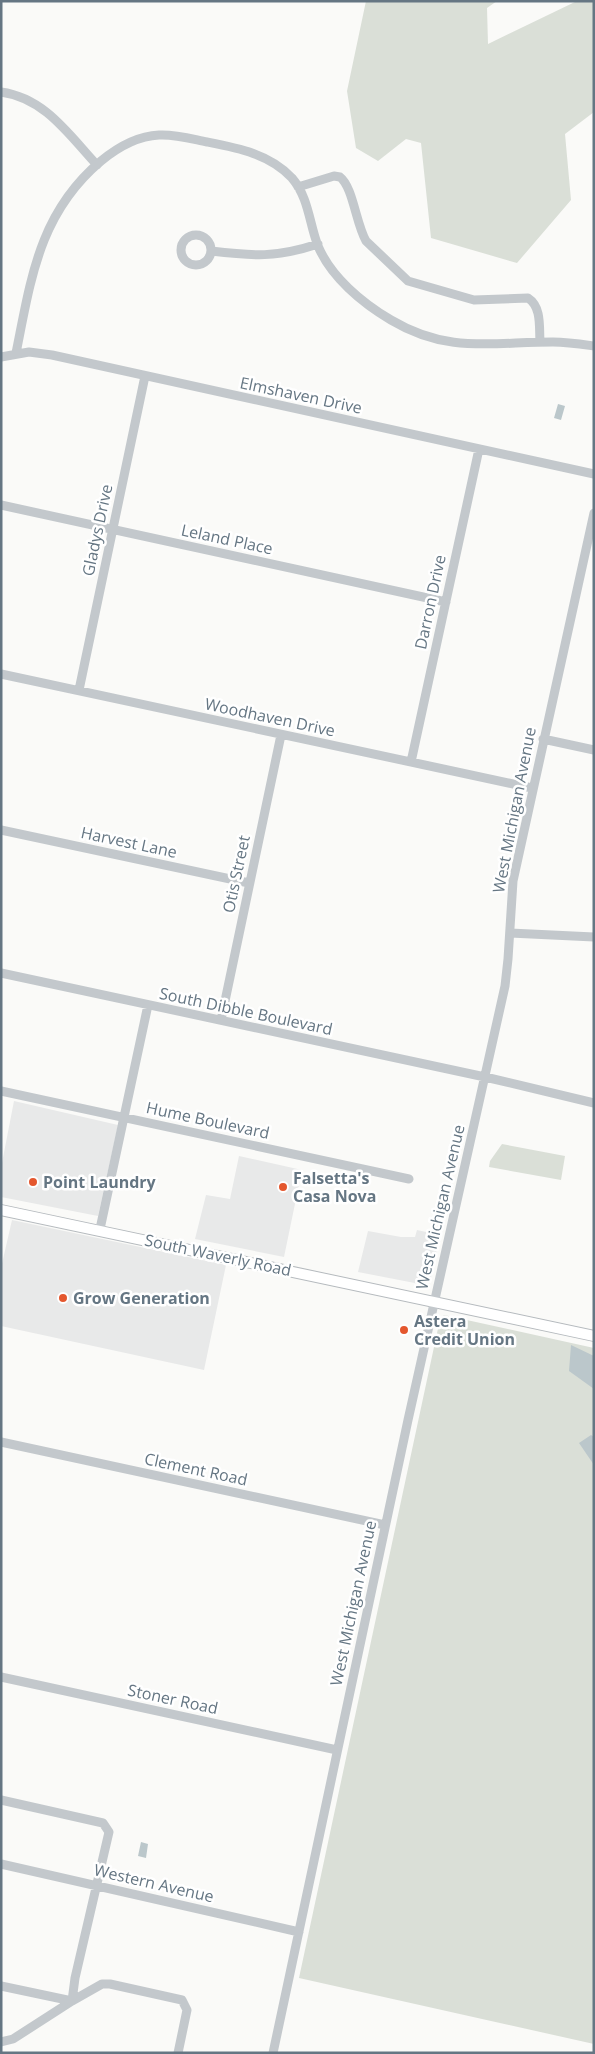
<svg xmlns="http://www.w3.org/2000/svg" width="595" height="2054" font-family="'Open Sans',sans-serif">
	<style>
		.built { fill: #e8e9e9 }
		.green { fill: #dadfd7 }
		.water { fill: #bbc7cb }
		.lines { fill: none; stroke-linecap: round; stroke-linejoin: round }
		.major-casing { stroke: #b5babe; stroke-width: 12 }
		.minor { stroke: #c3c8cc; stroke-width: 9 }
		.major { stroke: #fff; stroke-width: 10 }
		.poi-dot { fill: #e4572e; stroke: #fff; stroke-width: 2 }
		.labels { text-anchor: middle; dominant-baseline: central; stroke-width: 5; stroke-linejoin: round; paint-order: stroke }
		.street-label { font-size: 16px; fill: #657683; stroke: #fff }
		.poi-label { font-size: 16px; font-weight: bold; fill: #657683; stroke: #fff; text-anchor: start }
	</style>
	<rect width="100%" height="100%" fill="#fafaf8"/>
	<path class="built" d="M14,1101l104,24 -20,91 -97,-19v-29z
		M239,1156l63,14 -18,87 -89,-18 11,-44 24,4z
		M12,1220l214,45 -22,105 -203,-44v-58z
		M417,1230l23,5 -10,47 -5,3 -67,-13 10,-41 33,6h14z"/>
	<path class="green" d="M366,1h131l-10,7 1,36 89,-43h17v111l-29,22 6,66 -54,63 -86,-25 -10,-95 -15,-4 -28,22 -22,-13 -9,-57z
		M502,1144l63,12 -4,24 -72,-13 1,-6z
		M444,1315l150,33v696l-295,-66 141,-659z"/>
	<path class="water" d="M558,404l7,2 -4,14 -7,-2z
		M571,1345l23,11v33l-25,-18z
		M591,1435l3,2v28l-15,-22z
		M141,1842l7,2 -2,14 -8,-2z"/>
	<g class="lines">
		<g class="major-casing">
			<path id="major" d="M1,1210l593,126"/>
		</g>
		<path class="minor" d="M1,92c44,6 68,43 96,73
			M298,187l36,-11 6,1c13,10 16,47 26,64l42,40 66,19 54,-2c14,9 11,30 12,44
			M181 250a15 15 0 1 1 30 0a15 15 0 1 1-30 0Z
			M211,251c42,5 65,7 107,-7
			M16,353c15,-74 23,-140 85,-192 17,-14 36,-25 58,-26 16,-1 33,4 48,7 31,6 63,12 85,36 17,20 17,45 26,68 13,31 44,57 73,74 57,34 101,22 162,22 14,0 27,2 41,4
			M1,357l28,-5 23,3 542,119
			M1,505l445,97
			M1,674l531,114
			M79,690l66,-314
			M543,739l51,11
			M411,762l68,-313
			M1,830l248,53
			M510,933l84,4
			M1,973l484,104 109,26
			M221,1020l60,-285
			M1,1091l408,88
			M100,1229l48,-224
			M1,1442l384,83
			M1,1677l336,73
			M1,1800l102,23 6,9 -34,146 -3,23 -59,38 -12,3
			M1,1864l298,68
			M1,1986l71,15 30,-17h8l72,16 5,10 -9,43
			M273,2053l135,-633 97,-434 3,-27 5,-78 81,-368"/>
		<use href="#major" class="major"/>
	</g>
	<g class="poi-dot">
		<circle cx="33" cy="1182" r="5"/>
		<circle cx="283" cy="1187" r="5"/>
		<circle cx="63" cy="1298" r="5"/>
		<circle cx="404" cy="1330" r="5"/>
	</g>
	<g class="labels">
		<g class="street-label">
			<text transform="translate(301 395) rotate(12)">Elmshaven Drive</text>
			<text transform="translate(97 530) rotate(-78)">Gladys Drive</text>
			<text transform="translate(227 539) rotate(12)">Leland Place</text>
			<text transform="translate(430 602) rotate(-78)">Darron Drive</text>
			<text transform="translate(270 717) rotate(12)">Woodhaven Drive</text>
			<text transform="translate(514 810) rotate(-79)">West Michigan Avenue</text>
			<text transform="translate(129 842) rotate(12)">Harvest Lane</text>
			<text transform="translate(236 874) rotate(-78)">Otis Street</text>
			<text transform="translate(246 1011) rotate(12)">South Dibble Boulevard</text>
			<text transform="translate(208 1120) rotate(12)">Hume Boulevard</text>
			<text transform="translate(440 1207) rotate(-77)">West Michigan Avenue</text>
			<text transform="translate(218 1255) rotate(12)">South Waverly Road</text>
			<text transform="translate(196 1469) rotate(12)">Clement Road</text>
			<text transform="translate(353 1603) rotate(-78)">West Michigan Avenue</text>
			<text transform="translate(173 1699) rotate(12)">Stoner Road</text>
			<text transform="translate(154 1883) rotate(13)">Western Avenue</text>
		</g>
		<g class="poi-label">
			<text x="293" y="1178">Falsetta's<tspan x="293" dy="18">Casa Nova</tspan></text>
			<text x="43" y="1182">Point Laundry</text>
			<text x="73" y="1298">Grow Generation</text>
			<text x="414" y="1321">Astera<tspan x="414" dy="18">Credit Union</tspan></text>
		</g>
	</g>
	<rect width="595" height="2054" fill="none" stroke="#657683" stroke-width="5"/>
</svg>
